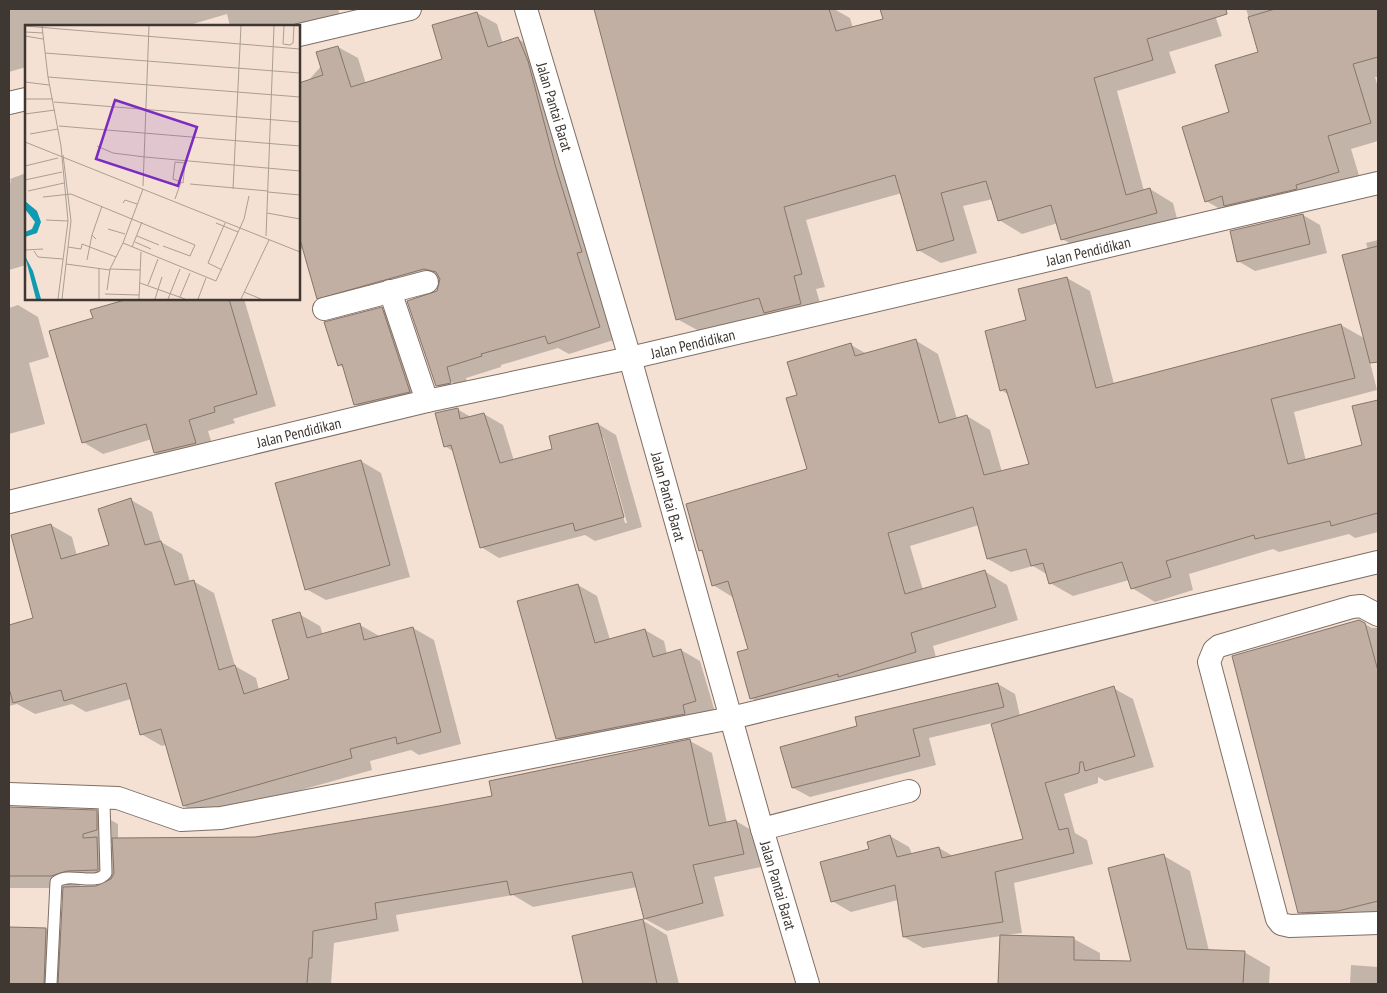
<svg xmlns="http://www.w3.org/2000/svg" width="1387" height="993" font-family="'PT Sans Narrow',sans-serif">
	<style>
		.shadow { fill: #0003; fill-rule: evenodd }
		.building { fill: #c0afa2; stroke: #86756a }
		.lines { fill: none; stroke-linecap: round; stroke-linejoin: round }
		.service-casing { stroke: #7f6e63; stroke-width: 13 }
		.minor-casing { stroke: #7f6e63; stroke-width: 24 }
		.service { stroke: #fff; stroke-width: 11 }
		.minor { stroke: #fff; stroke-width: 22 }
		.labels { text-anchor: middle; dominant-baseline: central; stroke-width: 4.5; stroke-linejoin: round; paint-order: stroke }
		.street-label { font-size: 15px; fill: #3e3732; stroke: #fff }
		.inset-road { fill: none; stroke: #ab9d93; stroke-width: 1 }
		.view { fill: #7b2cbf; fill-opacity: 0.15; stroke: #7b2cbf; stroke-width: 2.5 }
		.inset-edge { fill: none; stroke: #3e3732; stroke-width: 2.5 }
	</style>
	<rect width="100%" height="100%" fill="#f4e1d4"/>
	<path class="shadow" d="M9,9h329l6,17h-114l-3,-12 -41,12h-160v41l-17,5z
		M595,9h239l16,9 3,10 31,-8 -3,-11h332l9,27 -53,16 7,21 -59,18 27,100 6,-2 23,14 6,23 -94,26 -23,-13 -4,-16 -36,11 -23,-14 -6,-21 -30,7 14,47 -36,10 -23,-13 -16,-57 -96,27 19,67 -9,2 8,28 -123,15 -24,-13z
		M1246,9h132v68h-3l3,10v54l-27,8 11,36 -133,29 -23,-13 25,-88 29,-61z
		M477,13l20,11 6,20 15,-5 20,11 82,288 -51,16 -11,-6 -57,17v2l-35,11 4,14 -20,-11v3l18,10 -11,2 -20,-11v-92l3,-12 -103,28 -19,-11 -15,-50 -4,1v-165l9,-3 30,-34 20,11 8,26 78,-24z
		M26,173v92l-17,5v-87l2,-1 -1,-3z
		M1303,215l17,10 7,28 -72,18 -17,-10z
		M1378,240v93l-17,-10 7,-73 -2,-7z
		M1067,278l23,13 24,93 227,-59 23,13 13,52 -83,22 12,49 57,-15 -9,-39 24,-6v131l-23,6 -6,-4 -70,18 -6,-3 -84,25 4,16 -38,12 -23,-14 -3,-8 -56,16 -23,-13 -2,-8 -15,-9 -22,6 -23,-13 -9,-34 -69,21 13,44 61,-19 23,14 11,35 -85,26 5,19 -164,46 -23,-13 -2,-48 -15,-52 -21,-13 -10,-33 -3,-2 108,-80 -9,-74 52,-51 16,9 48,-14 23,14 19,65 10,-3 23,14 12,42 28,-7 -21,-70 -8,-5 27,-69z
		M132,299h112l32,107 -43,13 2,4 -27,8 7,23 -40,10 -20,-11 -3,-14 -49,15 -20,-12 11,-123 -2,-9z
		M18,305l20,12 11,40 -20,6 16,61 -36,10v-126z
		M382,309l16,10 28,82 -54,13 -17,-10 -11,-36 -5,-3z
		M457,409l14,8 13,-3 19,11 11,36 39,-12 45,-25 18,11 26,92 -47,14 -10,-6 -86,23 -18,-11 -27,-95 -9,-6zM601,437h2l24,86h-2z
		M361,461l20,12 29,104 -84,23 -20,-11z
		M131,500l21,12 9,30 21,12 8,28 3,-1 21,12 21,73 21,12 3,12 31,-10 9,-66 21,12 3,9 37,-10 21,12 32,-9 21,12 27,104 -42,11 -8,-5 -41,11 2,9 -167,47 -21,-11 -17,-62 -5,2 -21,-12 -10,-35 -45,13 -14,-8 -37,10 -18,-10 -8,2v-80l25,-7 17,-94 21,12 5,19 34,-10z
		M578,585l19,11 13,44 35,-10 19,11 3,13 14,-4 19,11 15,51 -138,37 -20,-11z
		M1359,621l13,7h6v290l-58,6 -21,-12z
		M998,684l17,10 5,22 93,-28 20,11 21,68 -49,14 -7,-4v6l-34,11 11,39 12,7 6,24 -79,19 8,50 -17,2 69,4 26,14v9h32l32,-106 26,15 19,80 35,1 26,15 -1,17h-270l2,-48 -78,12 -19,-11 -6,-37 -47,12 -19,-11 39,-51 19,-14 19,11 3,7 27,-6 14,8 72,-17 -33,-116 -63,15 7,27 -126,32 -17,-9 66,-61z
		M690,741l22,12 15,70 9,-2 22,13 7,32 -51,11 10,39 -57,15 -22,-12 -8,-32 -104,20 -20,-12 -117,20 3,16 -65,12 -3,41h-322v-56l37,1 16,10 2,-51h-55v-80l87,4 22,12v15l137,-1 238,-41zM114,843v5l-6,-3zM89,882h18l-10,5h-21z
		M642,920l25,15 12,49h-95l-11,-47z
		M1351,965l27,2v17h-28z"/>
	<path class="building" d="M594,9h235l7,22 47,-12 -3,-10h346l1,5 -80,25 6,21 -59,18 32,117 24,-7 7,25 -96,27 -10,-35 -53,16 -12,-40 -45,12 13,47 -37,11 -22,-76 -111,32 18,67 -8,2 7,28 -37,9 -5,-15 -83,22z
		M1275,9h103v48l-25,7 18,59 -43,13 11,36 -43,13 1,4 -73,17 -2,-10 -17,6 -23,-75 47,-15 -14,-47 43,-13 -10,-35z
		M477,12l11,35 30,-10 10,24 28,107 26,84 -5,1 23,74 -52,17 -3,-8 -64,18 1,2 -35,11 4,16 -15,3 -29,-85 30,-10 3,-12 -4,-7 -12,-3 -107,30 -18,-63v-153l24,-8 -7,-23 22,-6 13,41 91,-28 -10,-34z
		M1303,214l7,30 -73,18 -7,-31z
		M1378,246v116l-8,1 -28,-108z
		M1067,277l29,111 245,-64 14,54 -84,21 17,65 74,-19 -10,-39 26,-6v113l-47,13 -1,-5 -75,18 -1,-4 -88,26 5,16 -40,12 -9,-27 -73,22 -6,-21 -12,3 -5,-17 -39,10 -14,-52 -85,26 17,61 80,-24 11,37 -85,26 5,19 -78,25v-3l-88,25 -13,-47 11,-3 -20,-68 -16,5 -10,-36 -3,1 -13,-47 121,-35 -21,-71 11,-3 -10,-33 64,-19 4,13 61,-17 23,84 28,-8 17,60 45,-11 -23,-75 -6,2 -15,-60 41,-11 -8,-31z
		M128,299h101l28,95 -43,13 1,5 -26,8 7,23 -42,10 -8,-29 -64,19 -33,-112 44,-13 -3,-8z
		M382,307l28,85 -56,13 -12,-41 -4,2 -14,-44z
		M458,408l2,11 24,-6 16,50 52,-14 -3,-13 49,-13 26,94 -49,14 -2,-8 -93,25 -29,-103 -7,2 -9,-34z
		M361,460l29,105 -85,25 -30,-107z
		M131,498l14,47 16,-4 14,44 19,-5 25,90 16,-5 9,29 45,-15 -17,-59 28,-8 7,26 53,-15 4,17 49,-13 28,105 -44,12 -1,-7 -46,12 2,9 -169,48 -22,-77 -21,6 -14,-52 -62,18 -3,-11 -48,13 -4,-15v-63l24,-7 -22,-83 40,-11 10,35 48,-14 -11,-36z
		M578,584l17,59 50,-14 8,28 28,-8 15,52 -13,4 2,9 -129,25 -39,-138z
		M1359,620l6,3 13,48v230l-40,10 -40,2 -66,-257z
		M998,683l6,24 -91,22 7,27 -128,32 -12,-41 77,-21 -2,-9z
		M1114,686l21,70 -50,15 -2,-9h-3l-1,11 -34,10 14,47 9,-2 6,25 -79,19 8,50 -100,15 -8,-52 -64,17 -11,-40 49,-13 -2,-7 23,-7 7,22 42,-10 3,11 81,-19 -32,-115z
		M690,739l19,87 27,-6 8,34 -51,11 10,38 -59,16 -12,-47 -122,23 -3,-14 -132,22 2,16 -64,12 -1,27h-3l-2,26h-249l5,-97 33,-1 15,-7 3,-6 -2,-35 143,-1 184,-31 53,-10 -3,-15z
		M9,807l88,3v20l-14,4v4l14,-1 1,33 -31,1 -16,5h-42z
		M1164,854l23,95 58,2 -2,33h-245l2,-49 74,2v23l57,1 -23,-93z
		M643,919l14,65h-74l-11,-48z
		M9,927l37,1 -2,56h-35z"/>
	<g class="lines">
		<g class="service-casing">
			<path id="service" d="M51,984l5,-102c13,-11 40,5 50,-9l-2,-70 -6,-3"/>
		</g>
		<g class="minor-casing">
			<g id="minor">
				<path id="s1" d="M526,9l104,349 132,471 46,155"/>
				<path d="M299,35l111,-26"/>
				<path d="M9,103l17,-4"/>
				<path d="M390,291l37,110"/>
				<path d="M324,309l103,-27"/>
				<path id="s2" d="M9,502l418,-101 203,-43 748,-175"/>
				<path d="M1378,615l-17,-9 -9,1 -133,39 -5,4 -5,12 68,257 4,5 9,2 88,-3"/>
				<path d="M9,794l109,4 63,22 40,-2 510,-100 647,-156"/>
				<path d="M762,829l147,-38"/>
			</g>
		</g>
		<use href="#service" class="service"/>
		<use href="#minor" class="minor"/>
	</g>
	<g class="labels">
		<g class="street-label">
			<text stroke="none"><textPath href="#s1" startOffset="102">Jalan Pantai Barat</textPath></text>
			<text stroke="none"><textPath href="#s2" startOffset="1108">Jalan Pendidikan</textPath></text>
			<text stroke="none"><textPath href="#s2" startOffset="702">Jalan Pendidikan</textPath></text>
			<text stroke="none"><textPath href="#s2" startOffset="298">Jalan Pendidikan</textPath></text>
			<text stroke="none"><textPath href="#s1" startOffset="508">Jalan Pantai Barat</textPath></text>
			<text stroke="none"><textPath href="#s1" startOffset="912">Jalan Pantai Barat</textPath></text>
		</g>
	</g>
	<g transform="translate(25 25)">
		<rect width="275" height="275" fill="#f4e1d4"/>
		<path d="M0,176l12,10 4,11 -4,11 -12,4v-5l7,-3 3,-7 -10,-13zM0,231l8,15 8,28h-5z" fill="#0f9bb2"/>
		<path class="inset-road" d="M0,1l275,23M17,1l6,51 13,69 7,75 -10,78M259,1l-1,18 7,1 3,-2 1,-17M0,7l18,1M0,11l18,3M20,28l255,20M23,52l252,20M0,57l24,3M0,74h28M29,77l246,20M0,89l30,-4M34,101l241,20M5,109l28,-5M0,117l275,110M72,121l16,7 32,4 155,14M0,141l33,-8M0,155l37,-8M165,159l78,7M118,161l6,-160M118,164l-20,54 93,38 28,-62 5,-23M208,164l8,-163M3,166l36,-8M243,167l32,3M18,172l28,-3 124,51 -5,11 -27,-10M150,174l6,-17 2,1 2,-20 -10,-1 -2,17 8,3M98,178l2,-3 12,4M242,188l33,6M21,195l22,1M191,198l22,9M83,204l17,5M67,210l10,-29M112,211l22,9M241,211l8,-210M110,217l16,7M43,222l13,2 1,-5 34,13M107,222l10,-25M0,225l18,-1M9,226l4,6 25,2M62,235l5,-25 4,4M41,239l44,6M85,244l30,1M197,245l-14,-7 17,-40M115,258l45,16M123,260l10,-26M82,265l3,-21 13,-26M219,267l17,7M80,269l34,1M155,272l10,-24M37,274l9,-78 -8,-66M74,274v-30M114,274l2,-47M130,274l7,-22M143,274l12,-30M173,274l8,-21M216,274l28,-59"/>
		<path class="view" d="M90,75l82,27 -19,59 -82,-27z"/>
		<rect width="275" height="275" class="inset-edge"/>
	</g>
	<rect width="1387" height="993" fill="none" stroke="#3e3732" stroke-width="20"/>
</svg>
